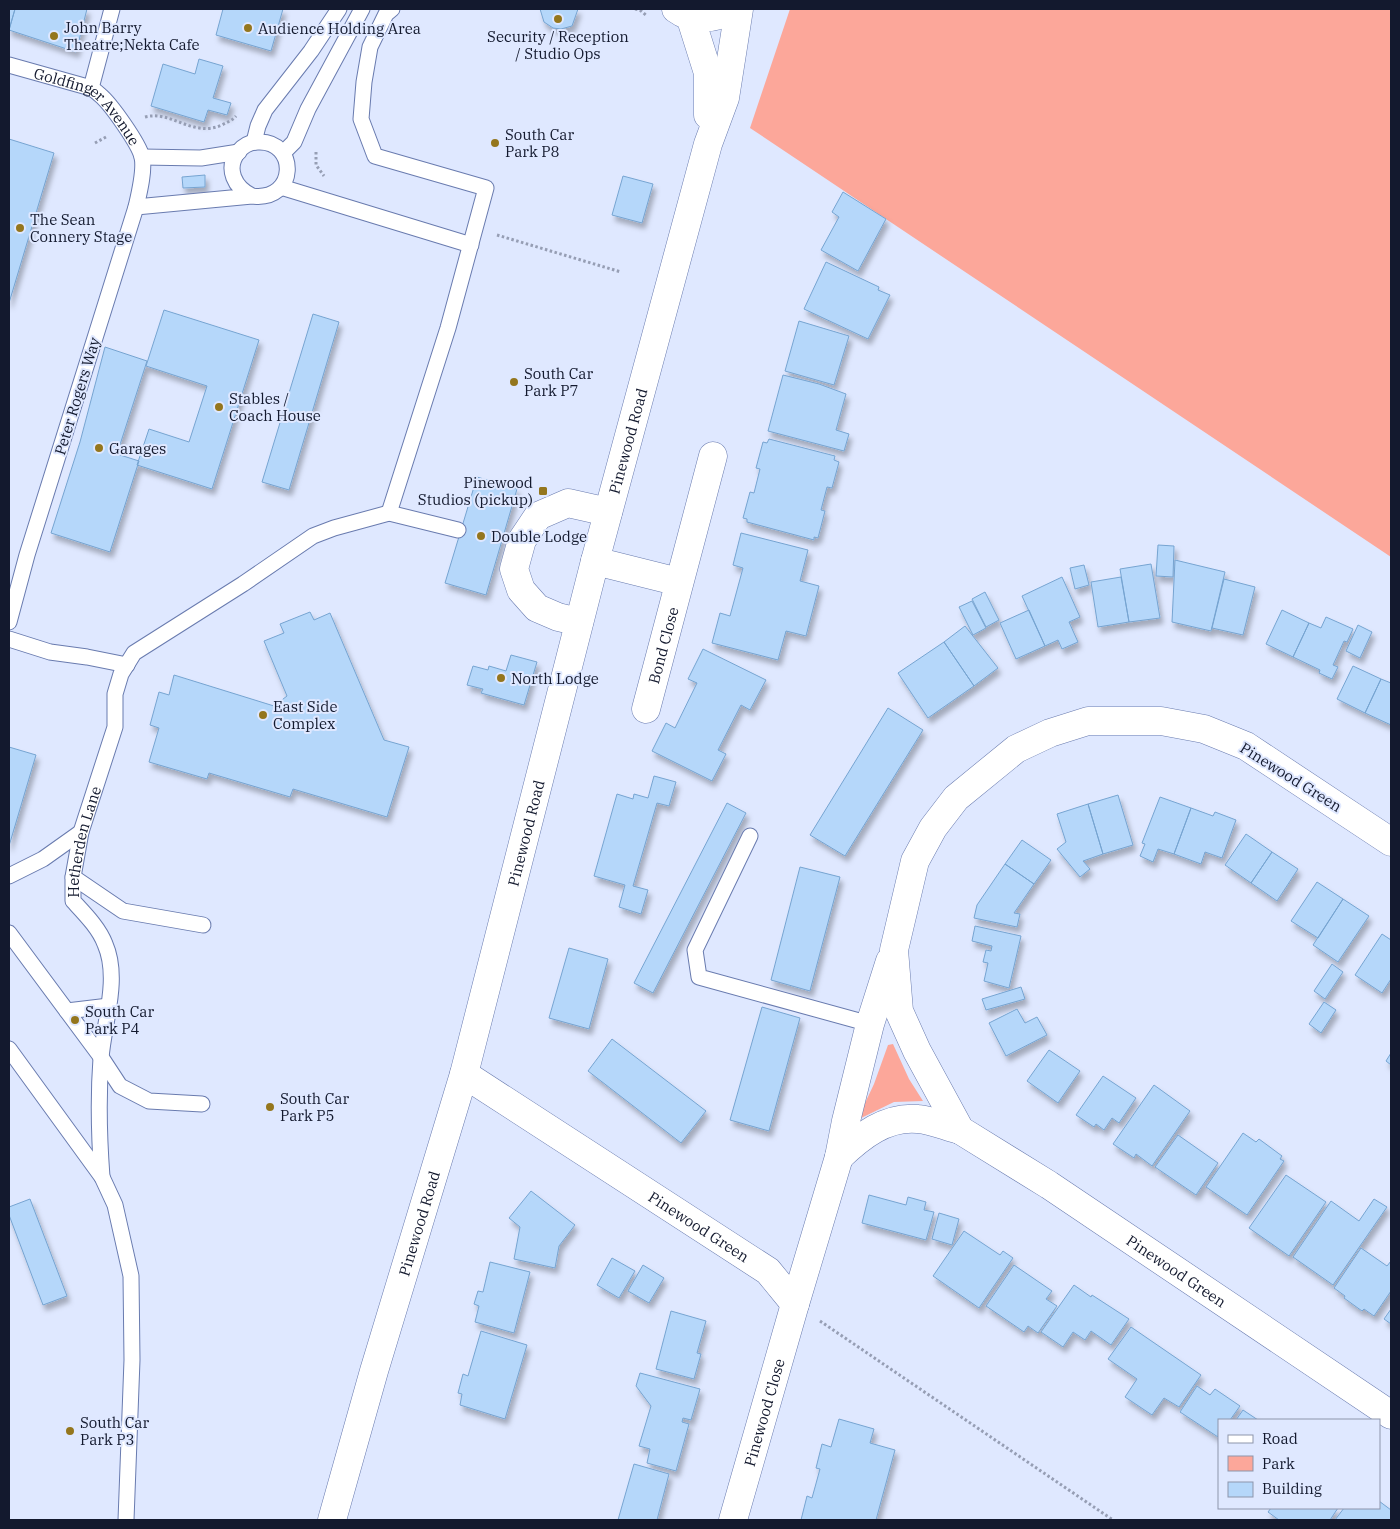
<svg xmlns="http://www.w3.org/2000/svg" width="1400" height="1529" font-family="'IBM Plex Serif',serif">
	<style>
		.green { fill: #fca79a }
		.building { fill: #b5d7fa; stroke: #76a4d1; filter: url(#shadow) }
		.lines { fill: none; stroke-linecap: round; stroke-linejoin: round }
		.service-casing { stroke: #697baf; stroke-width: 17 }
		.minor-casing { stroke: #697baf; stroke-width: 29 }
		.tertiary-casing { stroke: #697baf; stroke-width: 29 }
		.path { stroke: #969eb4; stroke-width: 3; stroke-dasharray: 2.5 2.5; stroke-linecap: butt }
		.service { stroke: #fff; stroke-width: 15 }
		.minor { stroke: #fff; stroke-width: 28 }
		.tertiary { stroke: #fff; stroke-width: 28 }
		.poi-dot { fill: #94761d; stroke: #dfe8ff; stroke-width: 2 }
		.labels { text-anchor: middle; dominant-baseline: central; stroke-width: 4; stroke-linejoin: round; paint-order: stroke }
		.poi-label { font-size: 15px; fill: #13192e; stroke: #dfe8ff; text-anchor: start }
		.street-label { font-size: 15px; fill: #13192e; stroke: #dfe8ff }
	</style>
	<defs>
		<filter id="shadow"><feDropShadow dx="3" dy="5.5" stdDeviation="2.5" flood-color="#0004"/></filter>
	</defs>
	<rect width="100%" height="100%" fill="#dfe8ff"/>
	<path class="green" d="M790,9h601v548l-641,-429z
		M893,1044l16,35 14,22 -29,1 -37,18 17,-36 14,-39z"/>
	<path class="building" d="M9,9h6l-6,21z
		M15,9h72l-11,43 -67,-22z
		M223,9h60l-12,42 -55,-16z
		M540,9h38l-6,17 -11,3 -8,-1 -9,-6z
		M199,59l24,7 -10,32 18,5 -4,12 -19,-5 -4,12 -53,-16 12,-42 32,10z
		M9,139l45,14 -45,150z
		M205,175v12l-22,1 -1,-11z
		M623,176l30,8 -11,39 -30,-8z
		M843,192l43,27 -28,52 -37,-21 18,-33 -7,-5z
		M826,262l53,25 -1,3 12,5 -22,44 -64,-30z
		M164,310l95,30 -47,149 -75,-24 12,-36 40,13 18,-56 -61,-20z
		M313,314l26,8 -50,168 -27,-8z
		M799,321l50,15 -15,49 -49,-14z
		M105,347l42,14 -30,93 22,7 -29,91 -59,-19 29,-91z
		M783,375l36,9 27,10 -10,36 13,4 -5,17 -76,-20z
		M769,439l66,17 -1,4 5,2 -7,26 -5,-1 -6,23 4,1 -7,27 -4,-1v3l-67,-18v-3l-4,-1 7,-26 4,1 6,-24 -4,-1 7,-26 4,1z
		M477,477l40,12 -31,106 -41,-12z
		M741,533l67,17 -8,31 19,5 -13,50 -20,-5 -8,29 -66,-17 8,-30 10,3 13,-48 -10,-3z
		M1158,545l16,1 -1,31 -17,-1z
		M1175,560l50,12 -14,59 -39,-9z
		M1151,564l9,54 -31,4 -9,-53z
		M1084,565l5,20 -14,4 -5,-21z
		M1062,577l18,40 -11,5 9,20 -16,7 -4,-9 -13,6 -23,-50z
		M1121,577l8,45 -31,5 -7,-45z
		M1224,579l31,8 -12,48 -31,-7z
		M985,592l14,28 -13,7 -14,-28z
		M972,601l14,27 -13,7 -14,-28z
		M1029,610l16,36 -29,13 -16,-36z
		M1282,610l27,13 -16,34 -27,-13z
		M310,612l4,8 16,-7 54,127 25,7 -22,70 -94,-28 -3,8 -81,-24 -2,6 -58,-17 10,-34 -9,-3 9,-33 10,3 5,-20 100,31 13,-10 -23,-55 20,-8 -4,-9z
		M1326,617l27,12 -6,13 -3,-1 -11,24 5,2 -6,12 -13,-6 1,-3 -27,-13 16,-34 12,5z
		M1358,625l14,7 -12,26 -14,-7z
		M965,626l33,42 -24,18 -30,-44z
		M944,642l30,44 -46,32 -30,-45z
		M703,649l63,31 -16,30 -9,-5 -23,45 8,4 -14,27 -60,-30 14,-28 9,5 22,-45 -9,-4z
		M511,655l26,7 -13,43 -43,-12 2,-4 -16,-4 6,-19 15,4 1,-4 17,5z
		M1353,666l28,13 -16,34 -28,-14z
		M1381,679l10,4v42l-26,-12z
		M888,708l35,22 -78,126 -35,-21z
		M9,747l27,8 -27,91z
		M654,776l22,6 -7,24 -12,-3 -24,83 15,4 -7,24 -22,-7 6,-22 -31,-9 23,-82 16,5 1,-5 14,4z
		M1118,795l15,50 -30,9 -15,-50z
		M1160,797l31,11 -17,46 -16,-5 -5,13 -13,-6 5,-12 -3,-1z
		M727,803l19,10 -93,180 -19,-10z
		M1088,804l15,50 -20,7 7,8 -10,8 -23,-28 9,-7 -9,-28z
		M1191,808l22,8 2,-4 21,8 -14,38 -17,-6 -4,12 -27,-10z
		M1246,834l26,18 -21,31 -26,-18z
		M1022,840l29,20 -17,24 -29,-20z
		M1272,852l26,17 -21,32 -26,-18z
		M1005,864l29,20 -20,29 6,1 -3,13 -43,-9 3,-13z
		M800,867l40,10 -30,114 -39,-11z
		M1317,882l26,17 -25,39 -27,-17z
		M1343,899l26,17 -31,46 -25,-17z
		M975,926l46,10 -12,52 -25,-7 4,-18 -5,-1 3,-12 5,1 1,-5 -20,-5z
		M1382,934l9,6v39l-9,14 -27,-18z
		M569,948l39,11 -19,70 -40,-11z
		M1332,964l11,8 -18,27 -11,-8z
		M1021,987l4,12 -39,11 -4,-11z
		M1324,1002l12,8 -15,23 -12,-9z
		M762,1007l38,11 -31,113 -39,-11z
		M1017,1009l8,14 12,-6 10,18 -41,21 -17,-33z
		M612,1039l94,72 -25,32 -93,-72z
		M1049,1050l31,21 -22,32 -31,-22z
		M1391,1053v12l-5,-4z
		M1103,1076l33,22 -17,25 -7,-5 -8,12 -8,-6 -2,3 -18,-12z
		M1154,1085l36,26 -38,55 -16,-12 -2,4 -21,-14z
		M1243,1133l13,9 3,-3 23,17 -2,3 4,2 -37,54 -41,-28z
		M1178,1135l40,28 -22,32 -41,-28z
		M1286,1175l40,27 -37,54 -40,-28z
		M531,1191l44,34 -16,21 -4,22 -41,-9 6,-32 -11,-9z
		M869,1195l37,10 2,-8 18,5 -2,8 10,2 -8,28 -64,-17z
		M30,1199l37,97 -24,9 -34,-90v-8z
		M1374,1199l13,8 -54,78 -40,-28 38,-56 28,20z
		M939,1213l20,6 -7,26 -20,-6z
		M964,1231l36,24 3,-4 10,7 -34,50 -46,-32z
		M1361,1248l26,18 4,-5v30l-17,25 -10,-7 -2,2 -18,-13 1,-2 -11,-8z
		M612,1258l23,13 -16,27 -22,-13z
		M490,1262l40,10 -16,61 -39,-11 4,-16 -5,-2 4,-13 5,1z
		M643,1265l21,13 -15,25 -21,-12z
		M1014,1265l38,26 -6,8 11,7 -19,27 -10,-7 -4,6 -38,-26z
		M1074,1285l17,12 1,-2 37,24 -18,26 -20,-14 -6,9 -12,-8 -10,15 -22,-15z
		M1391,1309v15l-7,-5z
		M671,1311l35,10 -9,32 4,1 -7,25 -38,-10z
		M1131,1327l70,48 -22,32 -15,-9 -12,17 -27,-18 12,-18 -29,-20z
		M481,1331l46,14 -22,74 -45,-14 2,-11 -4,-1 5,-19 5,2z
		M640,1373l60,16 -9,31 -8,-2 -1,4 7,2 -13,47 -29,-8 3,-14 -11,-3 12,-40 -15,-20z
		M1197,1386l13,9 5,-6 25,17 -10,14h-11l-1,17 -38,-25z
		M1243,1410l15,10h-22z
		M839,1419l35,10 -4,14 25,7 -19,70h-75l6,-24 5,2 8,-29 -4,-1 6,-24 9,3z
		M634,1464l35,10 -12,46h-39z
		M1379,1501l12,9v10h-56l9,-12h35z
		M1271,1508h67l-8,12h-51l-11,-8z"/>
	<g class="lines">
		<g class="service-casing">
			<g id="service">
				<path id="s1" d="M9,65l82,23c3,2 6,4 9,7 11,9 39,49 42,62 3,13 -3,37 -6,50l-109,348 -18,67"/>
				<path d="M91,88l21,-79"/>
				<path d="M254,142l4,-16 7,-16 46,-59 28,-42"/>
				<path d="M283,153l11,-11 14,-33 54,-100"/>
				<path d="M142,157l59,1 38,-6"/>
				<path d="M281,187l190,58"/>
				<path d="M136,207l116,-11c46,6 46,-56 6,-54 -8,0 -15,4 -20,10 -13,17 -3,36 14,44"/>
				<path d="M389,513l59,-185 38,-140 -111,-32 -14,-37 3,-37 6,-35 16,-33 6,-5"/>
				<path d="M9,639l41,13 37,5 40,8"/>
				<path d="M750,836l-55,114 4,27 171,47"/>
				<path d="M9,876l34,-17 38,-27"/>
				<path d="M73,877l50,34 80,14"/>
				<path d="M9,933l92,124 19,29 29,15 53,3"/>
				<path d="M67,1011l42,-5"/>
				<path d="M9,1049l93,128 13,28 16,71 1,84 -6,160"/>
				<path id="s2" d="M102,1177c-3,-40 -4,-79 -1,-119 3,-36 19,-80 4,-114 -6,-16 -20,-30 -32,-43v-24l8,-45 34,-105v-33l6,-20 13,-21 109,-69 70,-48 21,-8 55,-15 69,17"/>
			</g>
		</g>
		<g class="minor-casing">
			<g id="minor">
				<path d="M595,561l84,21"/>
				<path d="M579,622l-21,-5 -21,-9 -16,-18 -7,-21 8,-29 16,-24 30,-13 40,9"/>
				<path id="s3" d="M646,709l67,-253"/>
				<path id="s4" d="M1391,842l-145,-96 -42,-17 -43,-8h-73l-38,12 -34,16 -60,49 -23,30 -18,33 -21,89 5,61 18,40 43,79 89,55 342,230"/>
				<path id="s5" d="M464,1074l304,197 27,33 44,-147 7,-36 24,-97 20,-63"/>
				<path d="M839,1157c22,-21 47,-41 79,-38 14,1 29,8 42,11"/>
				<path id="s6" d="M733,1520l62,-216"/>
			</g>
		</g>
		<g class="tertiary-casing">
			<g id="tertiary">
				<path d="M676,9c16,12 39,11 55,0"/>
				<path d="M690,16l18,57v42"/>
				<path id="s7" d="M332,1520l42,-149 90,-297 131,-513 113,-417 17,-46 14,-89"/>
			</g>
		</g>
		<path class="path" d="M635,9l5,1 7,6
			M145,117c27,-7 47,21 77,8 5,-3 10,-4 14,-9
			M95,143l11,-6
			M316,152v13l8,11
			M497,235l124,37
			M820,1321l293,199"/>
		<use href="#service" class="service"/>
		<use href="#minor" class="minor"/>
		<use href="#tertiary" class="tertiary"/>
	</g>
	<g class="poi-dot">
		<circle cx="558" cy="19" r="5"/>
		<circle cx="248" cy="28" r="5"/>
		<circle cx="54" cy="36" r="5"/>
		<circle cx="495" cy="143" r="5"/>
		<circle cx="20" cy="228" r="5"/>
		<circle cx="514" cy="382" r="5"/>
		<circle cx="219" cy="407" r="5"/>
		<circle cx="99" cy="448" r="5"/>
		<rect x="538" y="486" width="10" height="10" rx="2.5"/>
		<circle cx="481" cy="536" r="5"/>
		<circle cx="501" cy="678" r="5"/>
		<circle cx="263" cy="715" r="5"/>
		<circle cx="75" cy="1020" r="5"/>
		<circle cx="270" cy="1107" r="5"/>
		<circle cx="70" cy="1431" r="5"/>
	</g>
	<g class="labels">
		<g class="poi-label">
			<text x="64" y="27">John Barry<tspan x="64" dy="17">Theatre;Nekta Cafe</tspan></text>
			<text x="258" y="28">Audience Holding Area</text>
			<text x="558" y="36" text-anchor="middle">Security / Reception<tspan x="558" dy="17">/ Studio Ops</tspan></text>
			<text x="505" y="134">South Car<tspan x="505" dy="17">Park P8</tspan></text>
			<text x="30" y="219">The Sean<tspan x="30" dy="17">Connery Stage</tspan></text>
			<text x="524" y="373">South Car<tspan x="524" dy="17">Park P7</tspan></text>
			<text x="229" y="398">Stables /<tspan x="229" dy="17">Coach House</tspan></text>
			<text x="109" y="448">Garages</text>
			<text x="533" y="482" text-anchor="end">Pinewood<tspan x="533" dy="17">Studios (pickup)</tspan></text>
			<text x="491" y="536">Double Lodge</text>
			<text x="511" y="678">North Lodge</text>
			<text x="273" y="706">East Side<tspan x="273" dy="17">Complex</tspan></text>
			<text x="85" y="1011">South Car<tspan x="85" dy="17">Park P4</tspan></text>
			<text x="280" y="1098">South Car<tspan x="280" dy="17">Park P5</tspan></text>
			<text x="80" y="1422">South Car<tspan x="80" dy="17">Park P3</tspan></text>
		</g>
		<g class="street-label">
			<text stroke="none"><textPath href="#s1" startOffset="92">Goldfinger Avenue</textPath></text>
			<text transform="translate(77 396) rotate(-73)">Peter Rogers Way</text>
			<text stroke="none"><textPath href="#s7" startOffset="1119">Pinewood Road</textPath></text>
			<text stroke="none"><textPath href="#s3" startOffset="66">Bond Close</textPath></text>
			<text transform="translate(1291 777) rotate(32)">Pinewood Green</text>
			<text stroke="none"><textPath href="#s7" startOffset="714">Pinewood Road</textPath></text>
			<text stroke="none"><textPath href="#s2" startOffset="349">Hetherden Lane</textPath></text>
			<text stroke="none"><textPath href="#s7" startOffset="309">Pinewood Road</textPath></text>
			<text stroke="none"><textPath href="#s5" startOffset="280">Pinewood Green</textPath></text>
			<text stroke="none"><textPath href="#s4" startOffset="1111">Pinewood Green</textPath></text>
			<text stroke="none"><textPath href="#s6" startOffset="112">Pinewood Close</textPath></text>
		</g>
	</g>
	<rect width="1400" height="1529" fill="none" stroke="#13192e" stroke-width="20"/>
	<rect x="1218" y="1419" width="162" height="90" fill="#dfe8ff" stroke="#8d95ab"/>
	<rect x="1228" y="1435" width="25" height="8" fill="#ffffff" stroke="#8d95ab"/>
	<text x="1262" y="1444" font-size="15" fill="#13192e">Road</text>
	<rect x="1228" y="1456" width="25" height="15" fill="#fca79a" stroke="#8d95ab"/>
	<text x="1262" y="1469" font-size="15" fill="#13192e">Park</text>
	<rect x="1228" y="1482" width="25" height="15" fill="#b5d7fa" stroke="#8d95ab"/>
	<text x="1262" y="1494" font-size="15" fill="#13192e">Building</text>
</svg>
